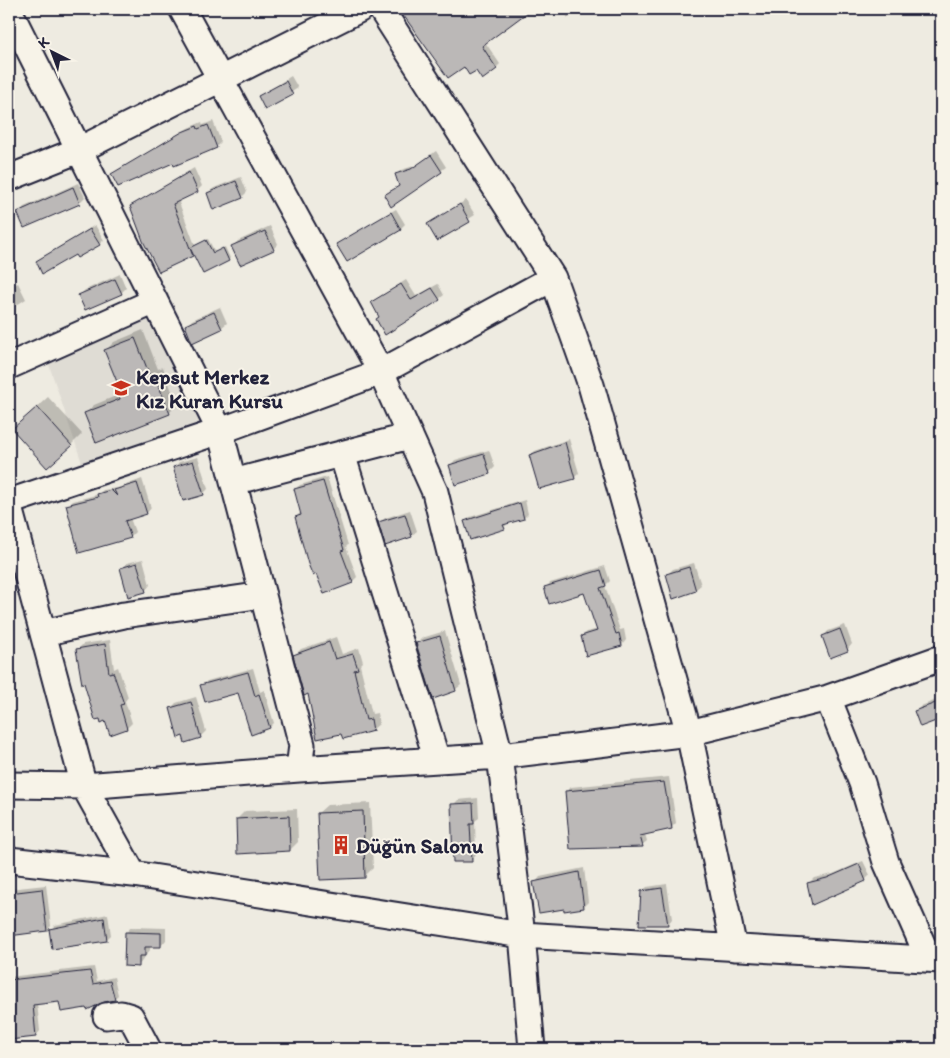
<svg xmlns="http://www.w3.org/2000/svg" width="950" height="1058" font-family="Itim,sans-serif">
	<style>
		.built { fill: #dfdcd4 }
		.shadow { fill: #0003 }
		.building { fill: #bbb8b7; stroke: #22223b }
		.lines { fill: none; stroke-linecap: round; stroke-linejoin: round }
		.minor-casing { stroke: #22223b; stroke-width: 29 }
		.minor { stroke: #f7f3e8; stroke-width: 25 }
		.labels { text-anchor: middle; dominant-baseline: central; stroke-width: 4; stroke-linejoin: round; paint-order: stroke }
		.poi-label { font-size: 21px; font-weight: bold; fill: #22223b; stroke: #f7f3e8; text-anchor: start }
	</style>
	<rect width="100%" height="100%" fill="#eeebe1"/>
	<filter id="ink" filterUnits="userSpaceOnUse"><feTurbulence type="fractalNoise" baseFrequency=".02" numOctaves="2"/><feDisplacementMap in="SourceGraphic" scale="10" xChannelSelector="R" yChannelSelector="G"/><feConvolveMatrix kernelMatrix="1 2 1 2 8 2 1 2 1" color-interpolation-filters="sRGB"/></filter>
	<g filter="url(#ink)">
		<path class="built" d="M152,312l48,110 -118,41 -37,-110z"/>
		<path class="shadow" d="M406,9h123l-44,33 15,22 -4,4 -20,2 -12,-5 -61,-53z
			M562,9h19l-13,9z
			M291,76l7,12 -32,20 -7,-11z
			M213,121l8,21 -5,5 -43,14 -61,13 76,-46 14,-6 1,3z
			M436,151l10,16 -55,39 -6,-11 15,-10 -3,-11 4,-4 16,-5z
			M194,168l8,18 -5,5 -19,9 17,45 13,-6 7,13 10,-5 5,11 -2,2 -34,-7 -2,2 -61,-48z
			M241,177l6,15 -5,5 -34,-4 6,-5z
			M78,183l7,14 -6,6 -60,9 5,-5z
			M466,200l9,15 -38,24 -8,-15z
			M396,209l9,15 -5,5 -62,15z
			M95,225l9,15 -5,4 -24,9 -37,8z
			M270,226l8,18 -5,5 -40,-3 5,-5z
			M120,274l6,14 -5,5 -41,2 5,-5z
			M406,280l10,16 22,-12 6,11 -5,4 -59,17 -8,-14z
			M18,283l8,16 -17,11v-22z
			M220,307l7,16 -6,5 -34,-2 5,-6z
			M143,330l15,39 5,-2 14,38 -8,8h-83l8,-8 29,-12 -17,-43 8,-8z
			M48,397l34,37 -11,11 -58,-16z
			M569,439l10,34 -5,5 -43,-23 4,-4z
			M489,450l6,17 -6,6 -39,-7 5,-6z
			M198,457l10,32 -5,5 -29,-26 5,-6z
			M327,477l21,68 -2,2 11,30 -5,5 -27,10 -29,-75 5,-5 -6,-23 5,-4z
			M142,479l9,29 -4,5 -17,5 5,14 -5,5 -62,-31 5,-5 26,-7 4,-4 15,-2z
			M525,500l3,14 -4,4 -16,4 -4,6 -39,-6 5,-5z
			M410,510l7,21 -6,5 -31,-13 5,-5z
			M143,559l7,26 -5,6 -23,-23 5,-5z
			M694,563l7,22 -6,5 -27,-16 5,-5z
			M605,566l5,15 -5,5 15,44 4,-1 2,11 -4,5 -35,9 -5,-18 5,-4 11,-3 -13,-37 -39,-4 4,-5z
			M845,625l7,19 -5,6 -24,-13 5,-6z
			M445,631l16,54 -6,5 -38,-47 5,-5z
			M336,637l6,17 17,-6 4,14 -3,3 12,49 5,-1 2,11 -7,6 -30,2 -34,-39 -13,-38 6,-6z
			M110,640l4,29 4,-2 10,30 -3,4 7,22 -5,5 -26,-11 -23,-68 5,-5z
			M253,668l7,24 4,-2 10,33 -4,4 -31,-36 -37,-5 5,-5z
			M196,697l10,34 -6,6 -29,-29 5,-5z
			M941,698v19l-20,8 -5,-14 5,-5z
			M669,777l7,46 -5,5 -26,6 2,7 -5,4 -76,-53 5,-5z
			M478,798l1,20 -4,3 1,34 -5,6 -18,-56 5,-5z
			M370,803l3,65 -8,8 -47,-63 9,-8z
			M297,809l1,33 -8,8 -53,-31 8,-8z
			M941,812v10l-3,-7z
			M863,861l7,14 -5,5 -56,3 5,-5 19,-4z
			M584,868l4,34 -5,5 -48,-24 5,-6z
			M667,884l5,35 -4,5 -26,-33 5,-4z
			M46,885l5,41 -4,4 -38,5v-46z
			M108,914l3,21 -4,4 -56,-9 4,-5z
			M131,927l35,1v12l-5,6 -11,-1v5l-11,15 -13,-32z
			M94,967l3,14 17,-4 4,18 -4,4 -11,2 -15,7 -28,-7 -23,2 3,28 -4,5 -27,3v-62z"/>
		<path class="building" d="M399,9h133l-50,37 15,23 -15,11 -6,-9 -7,4 -5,-8 -16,11z
			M286,81l7,14 -28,15 -7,-14z
			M208,125l9,23 -43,18 -1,-3 -55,24 -7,-13 71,-42 15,-6 1,3z
			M431,155l11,17 -51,35 -7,-12 15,-9 -4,-12 16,-5z
			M189,172l9,20 -25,12 20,52 -34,16 -16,-31 -13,-35z
			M236,181l7,17 -30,12 -6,-17z
			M73,187l7,17 -56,24 -7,-16z
			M460,204l10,18 -33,19 -10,-17z
			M391,212l10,18 -54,32 -11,-18z
			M90,229l10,16 -23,13 -2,-3 -33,19 -6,-13z
			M265,231l9,19 -34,15 -9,-19z
			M206,240l7,13 10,-5 6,13 -26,13 -13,-26z
			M115,279l7,15 -37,16 -7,-15z
			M401,284l10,16 21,-12 8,12 -55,35 -9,-16 3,-2 -8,-15z
			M214,312l8,17 -30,14 -7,-18z
			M135,338l15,38 4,-2 16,40 -74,29 -12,-30 36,-14 -1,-4 3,-1 -18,-44z
			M37,407l35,39 -25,22 -35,-39z
			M565,442l10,37 -36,10 -10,-34z
			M484,454l6,20 -35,11 -6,-20z
			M193,461l11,34 -21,6 -10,-34z
			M323,481l21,69 -3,1 12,32 -29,11 -8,-20 -3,2 -5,-12 -13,-47 6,-2 -7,-26z
			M137,483l10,31 -22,7 6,17 -52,15 -13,-48 32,-8 -1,-3 14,-4 6,6 -3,-6z
			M520,503l4,16 -21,6 2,4 -35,11 -6,-19z
			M405,514l7,23 -27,9 -7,-24z
			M137,563l9,29 -18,5 -8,-29z
			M689,567l7,24 -23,8 -7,-25z
			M601,570l5,16 -6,2 16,46 3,-1 3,13 -36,10 -5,-20 16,-5 -13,-38 -35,11 -5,-17z
			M840,629l8,22 -18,7 -8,-22z
			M440,636l16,55 -23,8 -17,-56z
			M329,642l6,17 18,-5 5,15 -4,1 12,50 5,-1 2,12 -30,8 -2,-5 -24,5 -9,-45 -4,2 -11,-41z
			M105,644l4,29 4,-1 11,32 -4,1 7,24 -17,6 -5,-14 -4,2 -1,-4 -5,1 -11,-37 -2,1 -6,-35z
			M248,672l7,24 4,-2 11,34 -19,7 -13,-42 -33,9 -5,-17z
			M941,701v18l-21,8 -6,-16z
			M191,702l10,36 -16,5 -2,-7 -5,2 -8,-30z
			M664,782l8,47 -32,7 3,11 -73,2 -5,-58z
			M473,803l1,21h-4l2,38h-19l-2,-58z
			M363,811l2,67 -45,2 -3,-67z
			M289,816l1,35 -53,3 -1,-35z
			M859,864l7,17 -54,24 -5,-22 20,-5z
			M579,872l5,36 -20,3v-2l-25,4 -6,-31z
			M662,888l6,37h-29l2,-34z
			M42,889l5,42 -38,5v-43z
			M104,918l3,23 -55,8 -3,-20z
			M125,932l36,1v14h-16v9h-6v11l-15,-1z
			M90,971l3,13 17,-3 5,19 -11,2 -17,8 -1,-2 -25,4 -2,-10 -26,3 3,32 -27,3v-60z"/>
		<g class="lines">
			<g class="minor-casing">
				<path id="minor" d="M182,9l199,363 54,120 65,264 22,179 10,114
					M381,9l172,269 38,107 98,348 45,215
					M9,10l211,421 82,314 -3,24
					M9,178l70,-28 281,-141
					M9,366l146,-65
					M342,454l95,306
					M233,482l177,-46
					M9,502l211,-71 161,-59 172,-94
					M9,507l75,279 49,88
					M43,633l81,-18 139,-20
					M828,698l34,85 24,79 43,97
					M9,785l75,1 215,-17 201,-13 189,-23 139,-35 113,-40
					M9,860l124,14 389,61 419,25
					M106,1016l15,-2 10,3 17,32"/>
			</g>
			<use href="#minor" class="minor"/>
		</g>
	</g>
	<defs>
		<g id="school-bare" transform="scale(1.5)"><path d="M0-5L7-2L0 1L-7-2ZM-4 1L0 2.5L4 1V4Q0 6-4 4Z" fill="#c8321e" stroke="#f7f3e8" stroke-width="2.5" paint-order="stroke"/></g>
		<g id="building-bare" transform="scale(1.5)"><path d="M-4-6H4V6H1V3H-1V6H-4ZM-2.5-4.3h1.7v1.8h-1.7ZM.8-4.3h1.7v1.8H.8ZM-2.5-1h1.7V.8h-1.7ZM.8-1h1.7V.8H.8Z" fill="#c8321e" stroke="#f7f3e8" stroke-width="2.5" paint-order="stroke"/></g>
	</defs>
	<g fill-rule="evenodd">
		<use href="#school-bare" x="121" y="388"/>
		<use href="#building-bare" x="341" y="845"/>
	</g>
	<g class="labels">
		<g class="poi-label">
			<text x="136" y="376">Kepsut Merkez<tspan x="136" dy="24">Kız Kuran Kursu</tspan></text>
			<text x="356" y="845">Düğün Salonu</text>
		</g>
	</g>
	<rect width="950" height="1058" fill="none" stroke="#f7f3e8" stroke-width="30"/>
	<rect x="15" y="15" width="920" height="1028" fill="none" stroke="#22223b" stroke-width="2" filter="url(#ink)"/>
	<g transform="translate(52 52) rotate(318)" stroke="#f7f3e8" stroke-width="4" paint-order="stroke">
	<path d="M0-4L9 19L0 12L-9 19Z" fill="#22223b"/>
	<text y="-8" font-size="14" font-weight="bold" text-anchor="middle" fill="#22223b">K</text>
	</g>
</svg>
